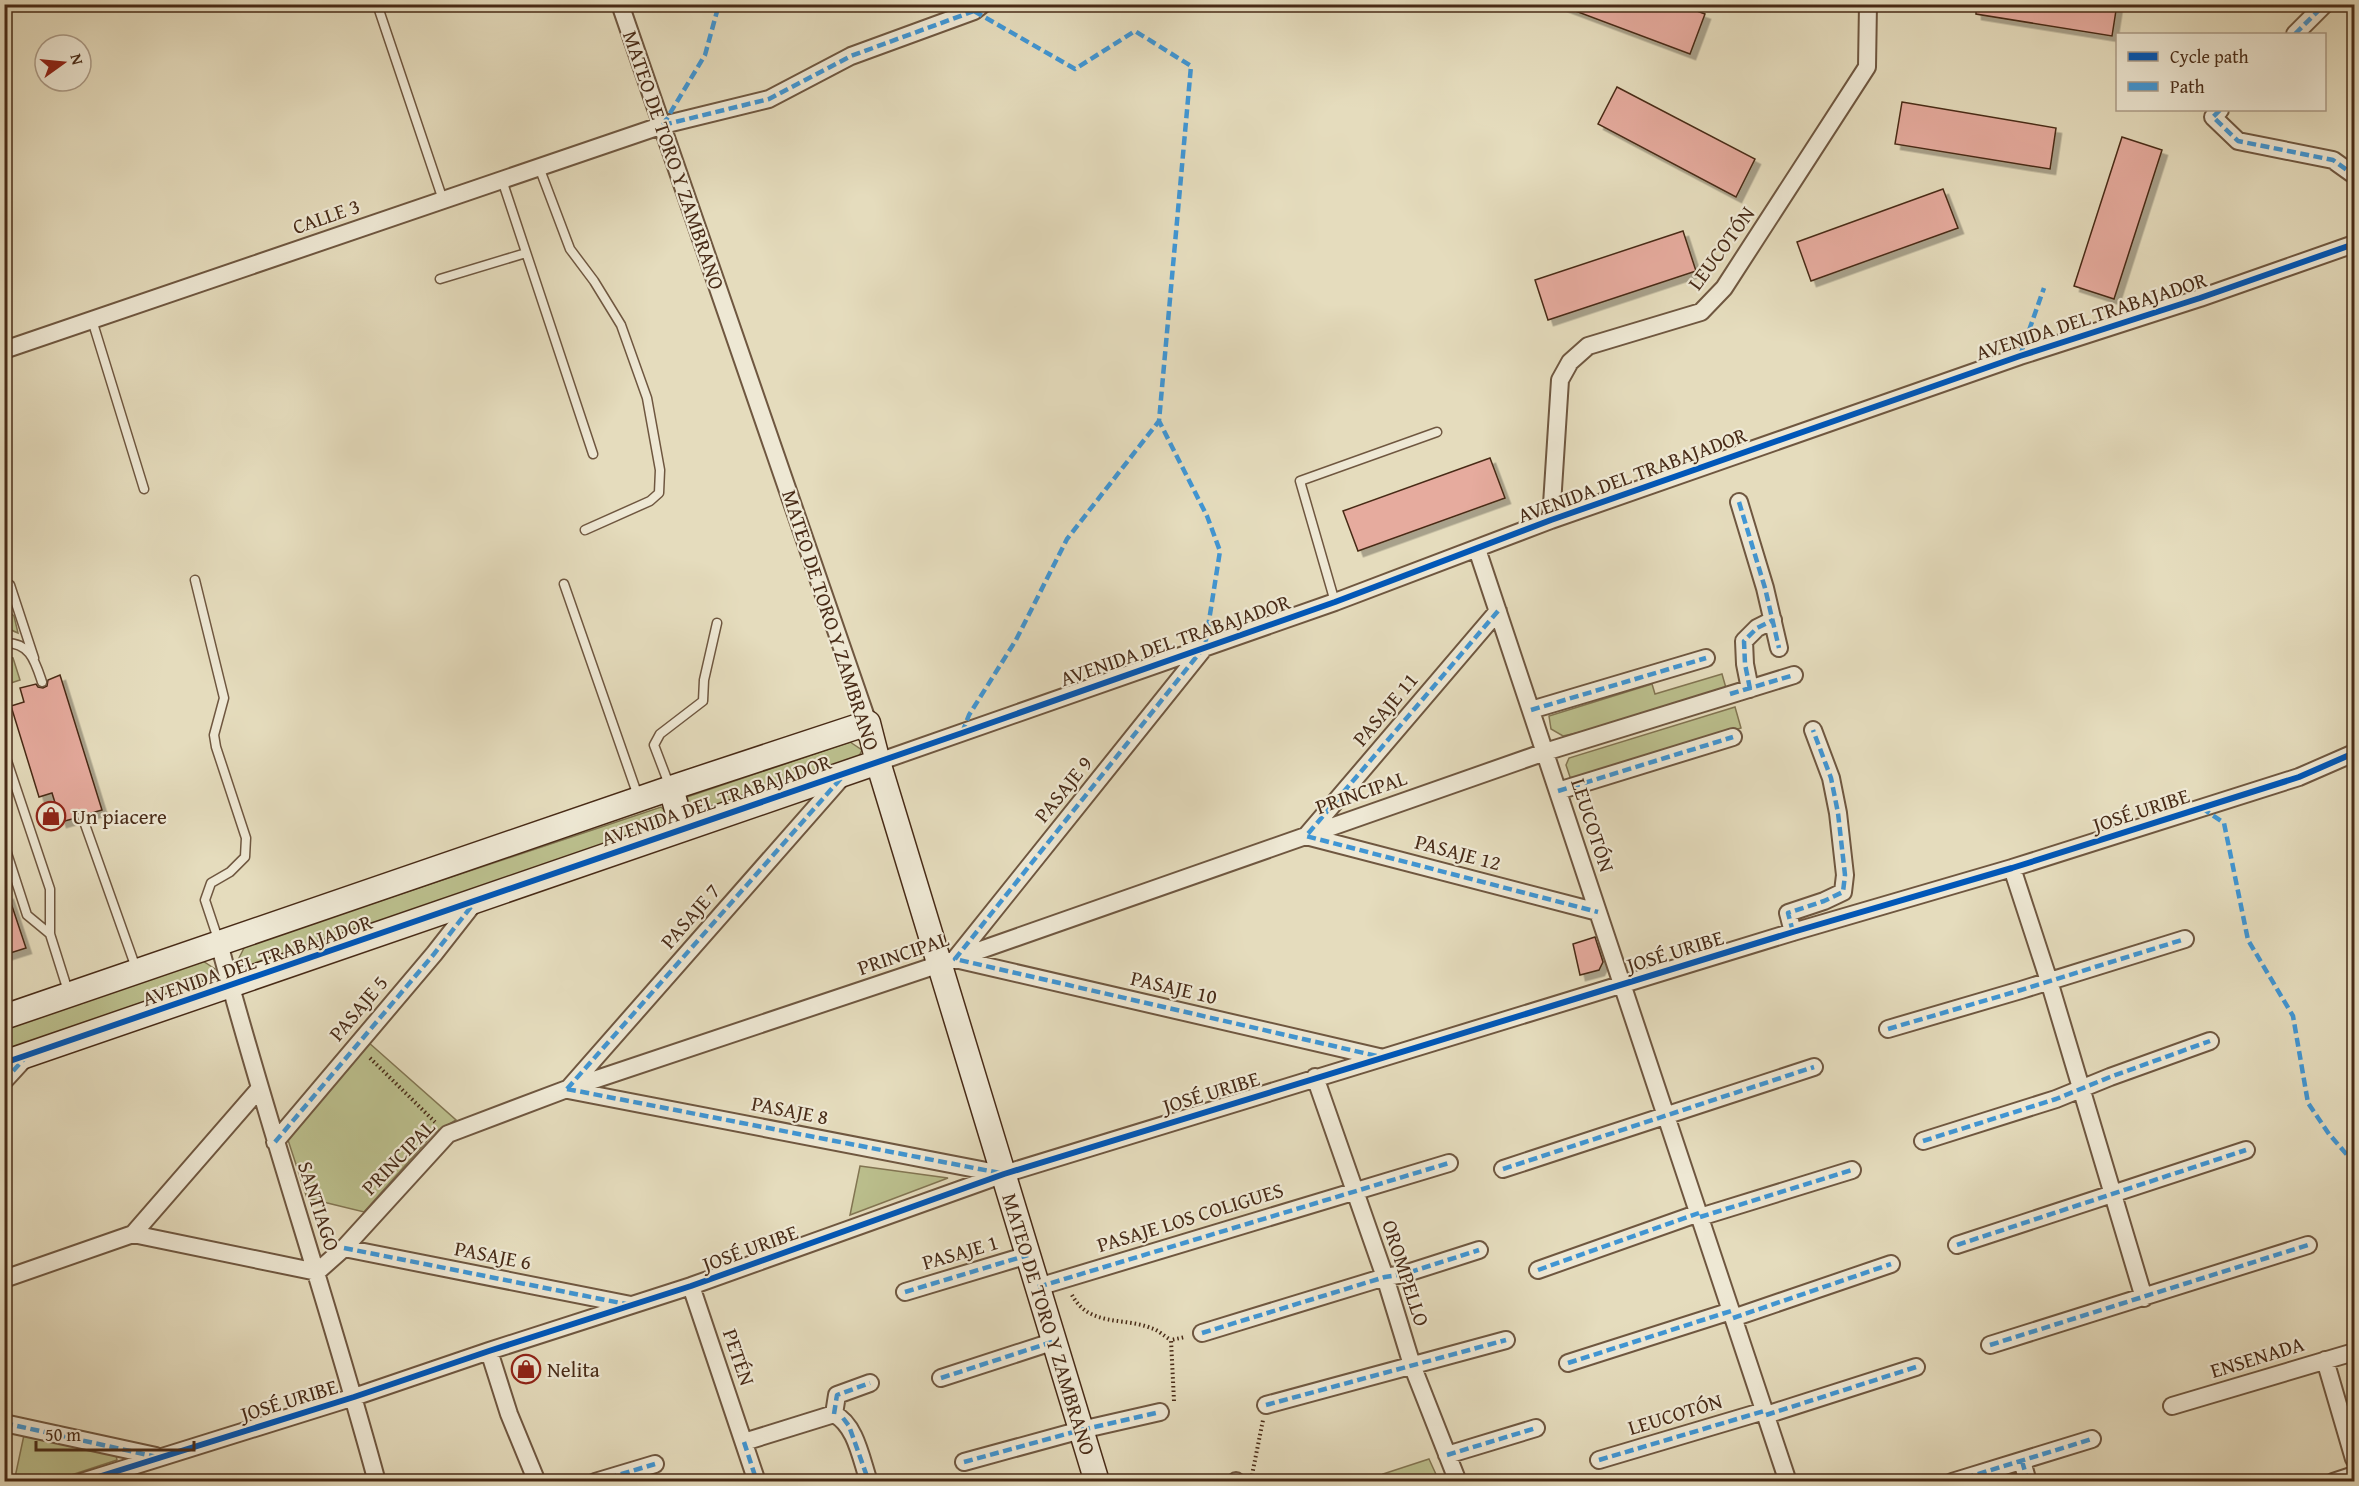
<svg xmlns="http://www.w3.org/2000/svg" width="2359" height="1486" font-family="'Gentium Book Plus',serif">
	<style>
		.green { fill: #bbbf8d; stroke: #827552; stroke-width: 1.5 }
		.building { fill: #e6ab9e; stroke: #482b17; stroke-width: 1.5; filter: url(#shadow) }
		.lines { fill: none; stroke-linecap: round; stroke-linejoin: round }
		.lane-casing { stroke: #6f5740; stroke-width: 11 }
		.street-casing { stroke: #6f5740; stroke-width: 20 }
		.secondary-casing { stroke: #482b17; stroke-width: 27 }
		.path { stroke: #482b17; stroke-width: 4; stroke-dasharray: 1.5 3; stroke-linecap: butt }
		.lane { stroke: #eee8d4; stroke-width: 8 }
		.street { stroke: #eee8d4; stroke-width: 16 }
		.secondary { stroke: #eee8d4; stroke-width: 24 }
		.quiet { stroke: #4096d4; stroke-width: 4.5; stroke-dasharray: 9 4.5; stroke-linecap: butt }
		.cycleway-casing { stroke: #eee8d4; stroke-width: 10 }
		.cycleway { stroke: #0057b8; stroke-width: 6 }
		.labels { text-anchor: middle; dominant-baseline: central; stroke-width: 4.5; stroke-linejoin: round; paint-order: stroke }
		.street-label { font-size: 21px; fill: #482b17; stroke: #eee8d4 }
		.poi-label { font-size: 21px; fill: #482b17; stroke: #eee8d4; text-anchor: start }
	</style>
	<defs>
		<filter id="shadow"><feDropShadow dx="5.5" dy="5.5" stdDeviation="0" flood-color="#0004"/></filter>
	</defs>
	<rect width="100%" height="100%" fill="#e5dcbd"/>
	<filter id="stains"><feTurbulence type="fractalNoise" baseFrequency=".00333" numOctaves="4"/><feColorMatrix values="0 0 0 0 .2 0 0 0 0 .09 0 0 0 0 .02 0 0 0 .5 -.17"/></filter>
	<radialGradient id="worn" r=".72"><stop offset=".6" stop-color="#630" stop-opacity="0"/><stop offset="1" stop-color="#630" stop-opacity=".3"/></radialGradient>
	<path class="green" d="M5,608l9,8 4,17c-14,-5 -14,-11 -13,-25z
		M9,657l4,1 7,22 -15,5v-26z
		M1722,674l4,14 -145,44 -18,4 -12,-7 -2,-13 103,-32 3,10z
		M1735,707l6,21 -164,51 -7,-2 -4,-12 3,-7z
		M850,742l12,8 -4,8 -162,56 -6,-7 -3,-10z
		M661,807l8,7 -2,11 -417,143 -12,-8 7,-14z
		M203,961l12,8 -5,13 -205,68 -1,-23z
		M368,1042l88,78 -22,13 -70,79 -57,-14 -19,-58z
		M860,1166l88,12 -98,37z
		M24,1435l92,20 1,5 -64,21 -39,1z
		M1429,1459l10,22h-54l-2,-7z"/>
	<path class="building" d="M1562,4h116l27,10 -15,40 -128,-48z
		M1976,4h141l-5,32 -136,-22z
		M1617,87l138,72 -19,38 -138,-73z
		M1902,102l154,26 -6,41 -155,-25z
		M2122,137l40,13 -48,149 -40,-13z
		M1943,189l15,39 -147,53 -14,-39z
		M1683,231l13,40 -148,49 -13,-40z
		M1490,458l15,40 -147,53 -15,-40z
		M60,675l42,135 -14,4 -8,-4 -3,2 -1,6 -15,4 -9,-29 -13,4 -28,-91 13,-4 -4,-14 16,-4 2,3 5,1 4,-2 1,-6z
		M4,894h4l18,54 -22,7z
		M1595,937l8,25 -4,8 -19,5 -7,-31z"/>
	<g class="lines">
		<g class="lane-casing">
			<path id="lane" d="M377,4l66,196
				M4,8l10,-4
				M539,167l31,82 24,32 27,44 26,73 13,72 -1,23 -9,8 -65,29
				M502,180l91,274
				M440,279l86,-26
				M92,320l52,169
				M195,580l29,118 -10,37 2,12 30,91 -1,19 -15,15 -19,11 -6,17 14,42
				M564,584l74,212
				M4,587l6,-2 24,73
				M1335,602l-35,-121 137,-49
				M4,643c26,-1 31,18 38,39
				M4,752l46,137v45l18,57
				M670,787l-16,-42 6,-11 43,-33 1,-21 13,-57
				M82,816l54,152
				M4,844l23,71 23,19"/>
		</g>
		<g class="street-casing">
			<path id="street" d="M620,4l248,719
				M2295,34l30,-30
				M2220,110l-7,7 25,24 95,19 21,15
				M4,350l659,-225 106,-26 82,-43 123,-45 9,-7
				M1739,502l26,86 14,60
				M1551,520l9,-140 10,-18 18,-16 113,-34 23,-24 143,-221 1,-63
				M1477,549l311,933
				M1498,611l-192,225 292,76
				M1205,647l-250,312 424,98
				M1750,689l-5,-25 -1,-23 13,-13 16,-8
				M1531,710l175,-52
				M878,762l457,-160 216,-82 469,-164 180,-58 154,-54
				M1558,791l175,-54
				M2012,868l37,113 95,317
				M1793,932l-5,-19 36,-12 19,-9 2,-17 -7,-62 -7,-35 -18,-48
				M219,943c48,181 109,358 158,539
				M1888,1029l133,-39 164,-51
				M1315,1077l70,200 27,88 46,117
				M4,1081l22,-24
				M568,1089l276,-314
				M568,1090l434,84
				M1923,1141l133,-42 54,-22 100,-36
				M275,1142l159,-188 40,-51
				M1503,1169l311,-102
				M1700,1217l152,-47
				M133,1234l184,38 27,-24 104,-114 119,-45 388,-130 590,-207 249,-77
				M1957,1245l289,-95
				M344,1248l287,57
				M1538,1270l161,-57
				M4,1279l129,-45 127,-146
				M691,1286l66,196
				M1038,1287l411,-124
				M905,1292l123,-37
				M1733,1318l158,-54
				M1202,1333l183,-56 19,-3 75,-24
				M1990,1345l318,-100
				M489,1351l20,63 28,68
				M2325,1360l29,99
				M1568,1363l163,-52
				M941,1378l114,-37
				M1266,1405l240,-65
				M2172,1406l182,-54
				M834,1414l3,-19 33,-12
				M1766,1415l150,-48
				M4,1423l152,33
				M744,1442l90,-28c22,11 27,45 35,68
				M1447,1455l89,-27
				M1599,1460l165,-49
				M2022,1461l6,21
				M964,1462l117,-32 79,-18
				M82,1482l272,-85 135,-46 202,-65 313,-112 789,-242 219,-64 287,-91 55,-24
				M595,1482l60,-18
				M1236,1482v-1
				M1952,1482l140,-43
				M2333,1482l21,-7"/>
		</g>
		<g class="secondary-casing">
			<path id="secondary" d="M671,788l11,40
				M4,1017l667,-229 197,-65 10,39 219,720
				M4,1063l874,-301"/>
		</g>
		<path class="path" d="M370,1058l65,64
			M1072,1295c17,32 52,22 79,33 7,2 13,8 20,12
			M1174,1401l-3,-61 14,-3
			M1252,1475l11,-55"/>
		<use href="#lane" class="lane"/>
		<use href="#street" class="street"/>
		<use href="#secondary" class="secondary"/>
		<path class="quiet" d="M974,11l101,58 60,-38 56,35 -32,355 48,95 13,35 -15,95 -250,313 422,97
			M2295,34l30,-30
			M2220,110l-7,7 25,24 95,19 21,15
			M663,125l106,-26 82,-43 123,-45 9,-7
			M663,125l42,-70 14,-51
			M2020,356l24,-68
			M1739,502l26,86 14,60
			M1498,611l-192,225 292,76
			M1750,689l-5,-25 -1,-23 13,-13 16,-8
			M1730,694l64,-19
			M1531,710l175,-52
			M962,733l7,-18 47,-75 51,-101 92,-118
			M1558,791l175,-54
			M2202,808l22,15 24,117 45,76 15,87 21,31 19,22 6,1
			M1793,932l-5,-19 36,-12 19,-9 2,-17 -7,-62 -7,-35 -18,-48
			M1888,1029l133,-39 164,-51
			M4,1081l20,-22
			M567,1089l433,84
			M567,1089l276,-313
			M1923,1141l133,-42 54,-22 100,-36
			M275,1142l159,-188 40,-51
			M1503,1169l311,-102
			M1700,1217l152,-47
			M1957,1245l289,-95
			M344,1248l282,56
			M1538,1270l161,-57
			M1038,1287l411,-124
			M905,1292l123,-37
			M1733,1318l158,-54
			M1202,1333l183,-56 19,-3 75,-24
			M1990,1345l318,-100
			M1568,1363l163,-52
			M941,1378l114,-37
			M1266,1405l240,-65
			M834,1414l3,-19 33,-12
			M1766,1415l150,-48
			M843,1418l6,8 20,56
			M4,1423l153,34
			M744,1442l13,40
			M1447,1455l89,-27
			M1599,1460l165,-49
			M2022,1461l6,21
			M964,1462l117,-32 79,-18
			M595,1482l60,-18
			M1236,1482v-1
			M1952,1482l140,-43"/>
		<g class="cycleway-casing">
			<path id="cycleway" d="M4,1063l958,-330 373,-131 216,-82 469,-164 180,-58 154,-54
				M82,1482l272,-85 135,-46 202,-65 313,-112 789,-242 219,-64 287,-91 55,-24"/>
		</g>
		<use href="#cycleway" class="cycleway"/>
	</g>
	<defs>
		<g id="shop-ring" transform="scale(1.5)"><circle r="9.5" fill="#eee8d4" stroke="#8f2418" stroke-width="1.5"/><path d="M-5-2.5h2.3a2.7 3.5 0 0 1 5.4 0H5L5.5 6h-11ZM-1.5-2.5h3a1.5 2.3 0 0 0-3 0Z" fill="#8f2418"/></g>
	</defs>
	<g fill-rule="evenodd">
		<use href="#shop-ring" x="51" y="816"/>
		<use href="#shop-ring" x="526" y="1369"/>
	</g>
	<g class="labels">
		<g class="street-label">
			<text transform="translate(674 160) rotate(71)">MATEO DE TORO Y ZAMBRANO</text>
			<text transform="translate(326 216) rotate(-19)">CALLE 3</text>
			<text transform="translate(1721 248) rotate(-54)">LEUCOTÓN</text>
			<text transform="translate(2091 316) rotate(-18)">AVENIDA DEL TRABAJADOR</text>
			<text transform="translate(1632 475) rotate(-20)">AVENIDA DEL TRABAJADOR</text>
			<text transform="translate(831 620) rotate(72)">MATEO DE TORO Y ZAMBRANO</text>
			<text transform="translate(1175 640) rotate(-19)">AVENIDA DEL TRABAJADOR</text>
			<text transform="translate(1385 709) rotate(-50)">PASAJE 11</text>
			<text transform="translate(1063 789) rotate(-51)">PASAJE 9</text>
			<text transform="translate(1361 792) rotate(-19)">PRINCIPAL</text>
			<text transform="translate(716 800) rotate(-19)">AVENIDA DEL TRABAJADOR</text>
			<text transform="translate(2141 810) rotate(-18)">JOSÉ URIBE</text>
			<text transform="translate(1593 825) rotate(72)">LEUCOTÓN</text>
			<text transform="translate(1458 852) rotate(15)">PASAJE 12</text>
			<text transform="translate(690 916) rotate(-49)">PASAJE 7</text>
			<text transform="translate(1675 951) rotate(-17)">JOSÉ URIBE</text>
			<text transform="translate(903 953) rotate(-19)">PRINCIPAL</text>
			<text transform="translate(257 960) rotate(-19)">AVENIDA DEL TRABAJADOR</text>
			<text transform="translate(1174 987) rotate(13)">PASAJE 10</text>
			<text transform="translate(358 1008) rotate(-50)">PASAJE 5</text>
			<text transform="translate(1211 1092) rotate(-17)">JOSÉ URIBE</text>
			<text transform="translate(790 1110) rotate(11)">PASAJE 8</text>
			<text transform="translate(398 1157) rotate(-46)">PRINCIPAL</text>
			<text transform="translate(319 1206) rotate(72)">SANTIAGO</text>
			<text transform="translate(1190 1217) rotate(-17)">PASAJE LOS COLIGUES</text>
			<text transform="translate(750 1248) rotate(-20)">JOSÉ URIBE</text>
			<text transform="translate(960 1252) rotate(-16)">PASAJE 1</text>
			<text transform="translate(493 1255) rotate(11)">PASAJE 6</text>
			<text transform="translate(1406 1273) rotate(72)">OROMPELLO</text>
			<text transform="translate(1049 1324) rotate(73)">MATEO DE TORO Y ZAMBRANO</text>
			<text transform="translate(739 1357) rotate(71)">PETÉN</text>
			<text transform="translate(2257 1357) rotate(-17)">ENSENADA</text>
			<text transform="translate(289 1400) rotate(-17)">JOSÉ URIBE</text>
			<text transform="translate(1675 1414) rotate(-17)">LEUCOTÓN</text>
		</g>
		<g class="poi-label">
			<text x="72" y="816">Un piacere</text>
			<text x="547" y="1369">Nelita</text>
		</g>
	</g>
	<rect width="2359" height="1486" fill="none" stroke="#e5dcbd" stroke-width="24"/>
	<rect x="6" y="6" width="2347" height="1474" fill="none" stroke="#482b17" stroke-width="3"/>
	<rect x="12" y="12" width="2335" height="1462" fill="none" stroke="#482b17" stroke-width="1.5"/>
	<rect x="2116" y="33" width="210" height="78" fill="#eee8d4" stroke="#ac9c88" stroke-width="1.5"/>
	<rect x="2128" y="52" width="30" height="9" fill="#0057b8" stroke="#ac9c88" stroke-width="1.5"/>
	<text x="2170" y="63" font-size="18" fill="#482b17">Cycle path</text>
	<rect x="2128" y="82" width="30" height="9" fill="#4096d4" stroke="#ac9c88" stroke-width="1.5"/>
	<text x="2170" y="93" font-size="18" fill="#482b17">Path</text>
	<g transform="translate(63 63) rotate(75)"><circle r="28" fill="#eee8d4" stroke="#ac9c88" stroke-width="1.5"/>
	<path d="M0-4.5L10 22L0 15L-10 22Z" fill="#8f2418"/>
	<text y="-9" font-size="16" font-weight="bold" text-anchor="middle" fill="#482b17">N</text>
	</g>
	<path d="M36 1441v9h158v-9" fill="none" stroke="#482b17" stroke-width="3"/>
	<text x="45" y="1441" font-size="18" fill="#482b17" stroke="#eee8d4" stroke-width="4.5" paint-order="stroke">50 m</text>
	<rect width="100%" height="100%" filter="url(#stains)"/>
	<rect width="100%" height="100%" fill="url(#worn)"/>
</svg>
